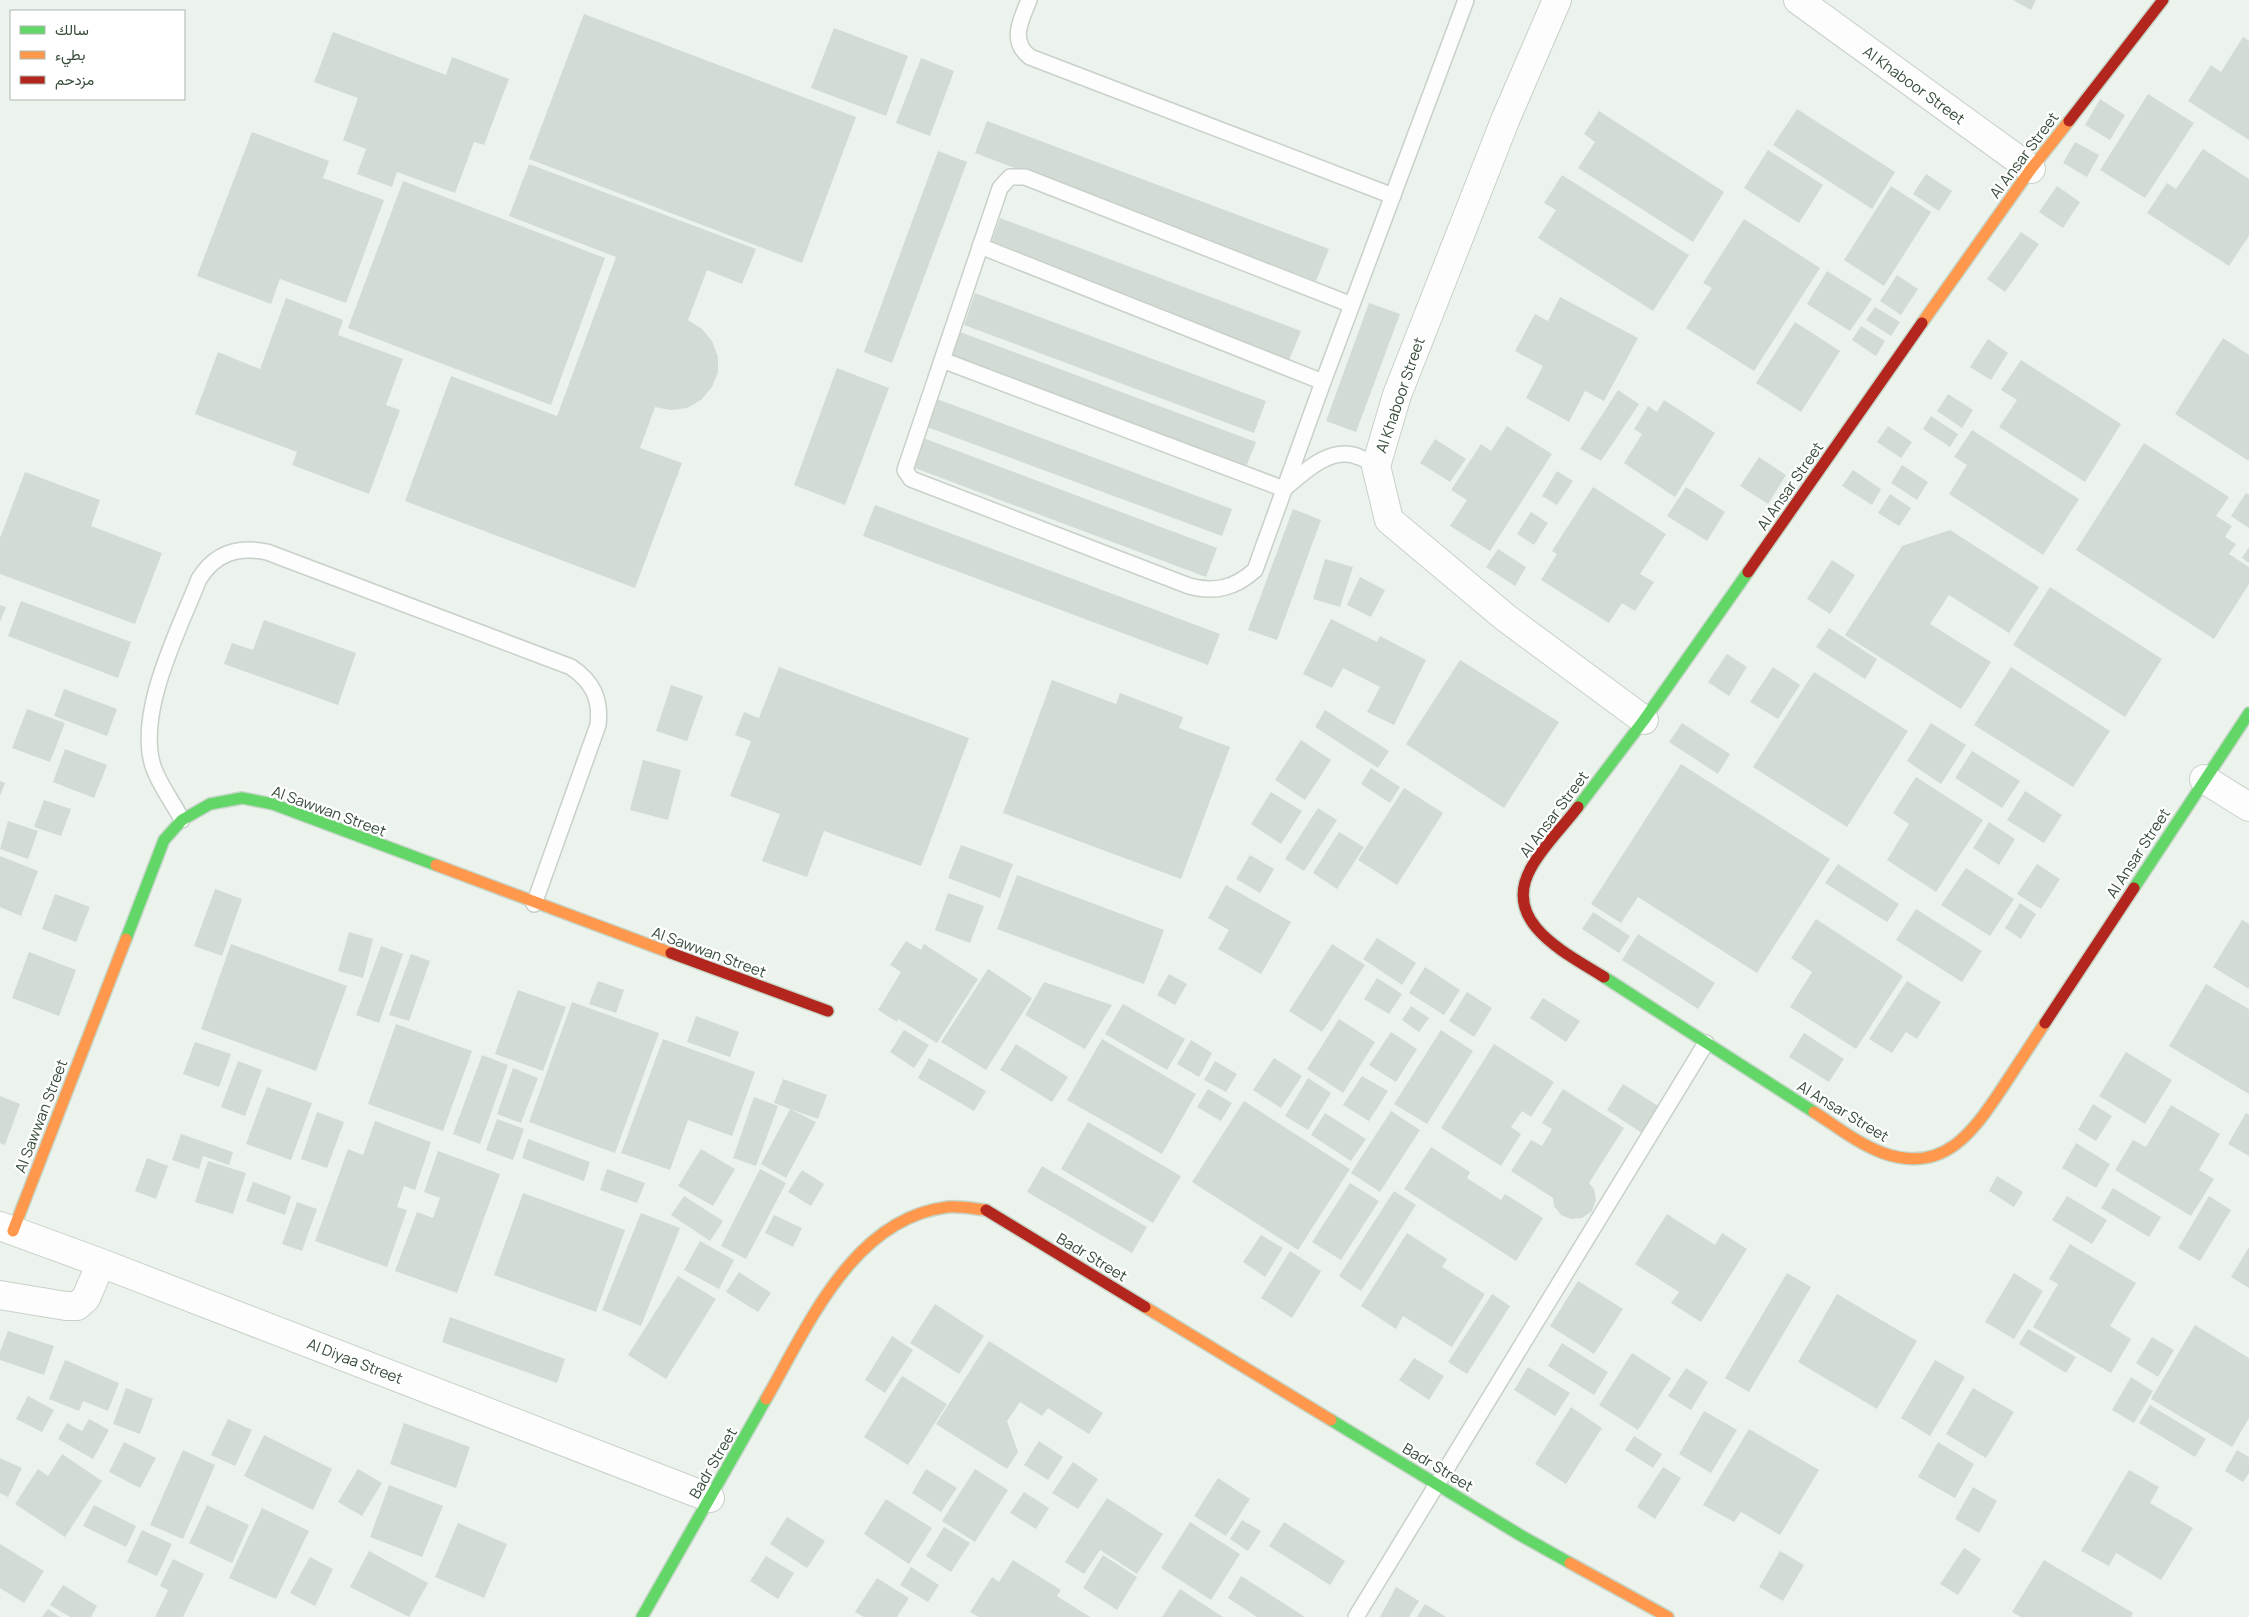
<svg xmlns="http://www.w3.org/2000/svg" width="2249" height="1617" font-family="Manrope,Vazirmatn,sans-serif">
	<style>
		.building { fill: #d2dbd4 }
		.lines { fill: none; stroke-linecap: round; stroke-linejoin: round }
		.lane-casing { stroke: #c8d0c9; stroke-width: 18 }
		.street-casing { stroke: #c8d0c9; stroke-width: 30 }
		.fast-casing { stroke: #c5d6c8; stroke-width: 14 }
		.slow-casing { stroke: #c5d6c8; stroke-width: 14 }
		.jam-casing { stroke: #c5d6c8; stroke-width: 14 }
		.lane { stroke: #fcfdfc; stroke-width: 15 }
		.street { stroke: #fcfdfc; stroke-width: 28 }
		.fast { stroke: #63d668; stroke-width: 11 }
		.slow { stroke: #ff974d; stroke-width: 11 }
		.jam { stroke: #b3261e; stroke-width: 11 }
		.labels { text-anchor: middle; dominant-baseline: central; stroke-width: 4.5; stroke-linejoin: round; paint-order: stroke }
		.street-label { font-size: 15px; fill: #364b38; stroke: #fff }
	</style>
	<rect width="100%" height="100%" fill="#ecf3ed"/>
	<path class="building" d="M2013,0h23l-5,10z
		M584,14l272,103 -54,146 -273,-104z
		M834,28l74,28 -22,60 -75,-28z
		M333,32l113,43 6,-18 57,22 -25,66 -10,-3 -19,51 -58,-21 -5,15 -35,-13 9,-25 -23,-9 15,-42 -44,-16z
		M2243,37l6,4v99l-61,-39 23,-36 10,7z
		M921,58l33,13 -24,65 -34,-13z
		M2148,94l46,29 -49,75 -45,-28z
		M2100,99l25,16 -15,25 -25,-15z
		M1797,109l98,63 -23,37 -99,-64z
		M1599,111l125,81 -31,50 -115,-74 17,-26 -11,-8z
		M987,121l342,128 -13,32 -341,-128z
		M252,132l77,29 -6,17 61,22 -38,103 -66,-24 -9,25 -74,-28z
		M2075,142l24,13 -12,22 -24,-14z
		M2203,149l46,30v57l-20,30 -82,-53 20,-30 9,6z
		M1768,150l55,35 -24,38 -55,-35z
		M938,151l29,11 -75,201 -28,-11z
		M529,164l227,85 -14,35 -35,-14 -19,50 14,9 10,12 6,16v15l-6,15 -11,13 -14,8 -16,2 -16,-3 -15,41 42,15 -47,125 -230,-87 46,-125 106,40 59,-159 -107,-41z
		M1926,174l26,17 -13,20 -26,-17z
		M1562,175l127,80 -36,56 -115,-73 18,-28 -12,-7z
		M403,181l202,77 -54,147 -203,-77z
		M1891,186l40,26 -47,74 -40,-26z
		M2057,186l23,16 -17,26 -24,-16z
		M1000,218l301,113 -12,29 -300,-111z
		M1744,219l76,49 -66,103 -68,-43 26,-40 -9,-5z
		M2021,232l18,12 -34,48 -18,-13z
		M1827,271l45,28 -22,32 -43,-27z
		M1897,275l21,14 -17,26 -21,-14z
		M975,293l291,108 -12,32 -290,-108z
		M1560,297l78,41 -34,63 -19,-10 -16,31 -43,-24 17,-32 -28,-15 20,-37 13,7z
		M286,298l57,22 -5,15 65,24 -17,46 14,5 -31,84 -77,-29 5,-13 -102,-38 23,-62 42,17z
		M1369,303l31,11 -44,118 -30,-11z
		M1875,307l25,15 -9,14 -25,-16z
		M1795,322l45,29 -39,61 -45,-29z
		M1861,326l24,15 -9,15 -24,-16z
		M960,332l296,110 -10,25 -296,-110z
		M2223,338l26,17v106l-74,-47z
		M1988,339l20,14 -17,27 -21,-13z
		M2021,360l100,64 -36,58 -86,-55 18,-27 -16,-10z
		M837,368l52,20 -44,117 -51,-20z
		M1618,390l21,14 -38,57 -21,-12z
		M1948,394l25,16 -11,18 -25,-17z
		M937,399l295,110 -10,27 -295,-109z
		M1664,400l51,33 -40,64 -51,-34 18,-29 -8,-5 14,-23 9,6z
		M1931,416l27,18 -8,13 -27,-18z
		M1507,426l45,28 -62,97 -40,-25 17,-26 -16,-10 30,-46 10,7z
		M1888,426l24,16 -11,16 -24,-16z
		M1972,430l107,69 -36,56 -94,-61 18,-29 -13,-8z
		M923,438l294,110 -11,29 -294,-110z
		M1435,439l31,20 -16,23 -30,-19z
		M2144,443l85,54 -13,19 16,10 -7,11 11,7 -7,10 20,13v17l-35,55 -138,-89z
		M1759,457l27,18 -18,29 -28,-18z
		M1902,465l26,17 -11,18 -26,-17z
		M1853,470l28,19 -9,16 -30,-19z
		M1557,471l16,10 -16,24 -15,-9z
		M25,472l75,28 -9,26 71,27 -27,71 -135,-50v-36z
		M1593,487l73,47 -26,40 14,8 -19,29 -13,-8 -13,20 -68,-43 16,-26 -5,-3z
		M1686,487l39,25 -18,29 -40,-25z
		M2246,493l3,2v33l-18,-12z
		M1890,494l21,14 -12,18 -21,-13z
		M875,505l345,129 -12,31 -345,-129z
		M1293,509l28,11 -44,120 -29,-10z
		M1531,512l17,11 -14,22 -17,-11z
		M1950,530l89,57 -30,46 -60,-38 -19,29 61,38 -30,47 -116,-74 57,-89z
		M2249,547v16l-7,-5z
		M1498,549l28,18 -11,19 -29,-19z
		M1325,559l28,8 -13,40 -27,-8z
		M1832,560l23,15 -25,39 -23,-15z
		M1360,577l25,13 -14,27 -24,-12z
		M2050,587l112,72 -37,58 -112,-72z
		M21,601l110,41 -13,36 -110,-42z
		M0,605l6,2 -6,15z
		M1331,619l46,23 3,-6 46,24 -32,65 -27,-13 13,-25 -37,-19 -11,20 -29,-14z
		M264,620l92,33 -18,52 -114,-41 8,-21 21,7z
		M1829,628l48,31 -12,20 -49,-32z
		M1727,654l20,13 -18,29 -21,-14z
		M1460,660l99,62 -55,86 -98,-64z
		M779,667l190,71 -48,128 -97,-35 -17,46 -45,-16 18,-47 -50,-18 21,-55 -16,-6 9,-23 15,6z
		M1773,667l27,18 -22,34 -28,-17z
		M2011,667l99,64 -37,56 -99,-62z
		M1814,672l94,59 -61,96 -94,-60z
		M1052,680l64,24 4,-11 63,24 -4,11 51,19 -49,132 -178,-66z
		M671,685l32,11 -16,45 -31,-10z
		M64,689l53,20 -10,27 -53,-20z
		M27,709l38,14 -15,39 -38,-14z
		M1325,710l64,41 -11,17 -63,-41z
		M1682,723l48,31 -12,20 -49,-32z
		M1931,723l35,22 -25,39 -34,-23z
		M1301,740l30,20 -26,40 -30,-20z
		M65,749l42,16 -13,33 -41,-16z
		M1972,751l48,30 -18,27 -47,-30z
		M643,760l38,10 -13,50 -38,-10z
		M1681,764l149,95 -73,114 -119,-76 -17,26 -30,-19z
		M1371,768l29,19 -10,16 -29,-19z
		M1916,777l67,43 -47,72 -49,-32 22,-36 -16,-11z
		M0,781l5,2 -5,13z
		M1404,788l39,25 -46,72 -39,-25z
		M2025,791l37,24 -18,28 -37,-23z
		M1271,792l31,19 -21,33 -30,-20z
		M44,800l27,9 -10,27 -27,-9z
		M1318,808l19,12 -33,51 -19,-12z
		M8,821l30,10 -10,28 -28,-10z
		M1989,822l26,17 -16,26 -26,-17z
		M1339,832l25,15 -27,42 -24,-16z
		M961,845l52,19 -13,34 -52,-20z
		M1250,855l24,14 -14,24 -24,-14z
		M0,856l38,15 -17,45 -21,-9z
		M1838,864l61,40 -12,18 -62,-39z
		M2037,864l23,15 -19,30 -24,-15z
		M1966,868l48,31 -24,37 -49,-31z
		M1017,875l147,55 -20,54 -147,-55z
		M1226,885l65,37 -30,52 -43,-25 11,-19 -21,-12z
		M215,889l27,10 -20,57 -28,-10z
		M948,893l36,13 -14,37 -35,-13z
		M55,894l35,13 -14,35 -34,-13z
		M2020,903l16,11 -15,25 -16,-11z
		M1916,909l66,42 -20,31 -66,-42z
		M1593,912l37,24 -11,17 -37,-24z
		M1816,919l87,57 -47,73 -66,-42 22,-35 -21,-14z
		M2242,920l7,4v65l-36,-22z
		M349,932l24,7 -10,39 -25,-7z
		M1638,934l77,49 -17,26 -76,-49z
		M1377,938l39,25 -14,22 -39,-26z
		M906,941l15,9 3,-6 54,35 -41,64 -39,-24 -1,3 -19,-12 23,-38 -11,-7z
		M231,944l116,42 -31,85 -115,-42z
		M1332,944l33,21 -43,67 -33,-21z
		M381,946l22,8 -24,69 -23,-8z
		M29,952l47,18 -17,46 -47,-18z
		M411,954l19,7 -21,60 -20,-6z
		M1425,967l35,23 -16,25 -35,-22z
		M988,969l44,29 -46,72 -45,-28z
		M1169,974l18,10 -12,21 -18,-10z
		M1377,978l25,16 -13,20 -25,-15z
		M598,981l26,9 -8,23 -27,-9z
		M1907,981l34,21 -24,37 -11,-7 -14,21 -23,-14z
		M1044,982l68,23 -27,44 -60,-34z
		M2206,984l43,25v85l-80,-48z
		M518,990l48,17 -23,64 -48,-17z
		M1467,992l25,16 -18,29 -25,-16z
		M1543,998l37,23 -14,21 -36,-24z
		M572,1002l87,31 -44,120 -86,-31z
		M1123,1004l62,35 -18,31 -62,-36z
		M1411,1006l18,12 -10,14 -17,-12z
		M696,1016l43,16 -9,25 -43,-15z
		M1339,1019l36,23 -32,51 -36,-24z
		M396,1024l76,27 -29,80 -75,-27z
		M904,1030l25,15 -15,23 -24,-16z
		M1441,1030l32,21 -46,73 -33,-20z
		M1391,1032l26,17 -21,33 -27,-17z
		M1804,1033l40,26 -15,23 -40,-25z
		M663,1039l92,33 -23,64 -44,-16 -18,50 -49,-17z
		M1102,1039l94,55 -34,60 -95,-54z
		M1191,1040l21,13 -13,24 -22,-13z
		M195,1042l36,12 -12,33 -36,-13z
		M1016,1044l52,33 -16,25 -52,-32z
		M1494,1044l60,38 -23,35 -9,-6 -11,16 10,7 -20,32 -60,-38z
		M2126,1052l46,28 -27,44 -46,-28z
		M482,1055l26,10 -28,79 -27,-10z
		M929,1058l57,33 -12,20 -56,-33z
		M1274,1058l28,18 -21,32 -28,-18z
		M238,1061l24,9 -17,46 -24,-9z
		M1215,1061l22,13 -11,18 -22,-12z
		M513,1068l25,10 -17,45 -24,-9z
		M1362,1076l26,15 -19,30 -26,-16z
		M1308,1078l23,15 -23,37 -23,-14z
		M783,1079l44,16 -9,24 -28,-10 26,13 -30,56 -25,-14 29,-55 -16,-6z
		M1623,1084l37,23 -18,26 -35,-23z
		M267,1087l45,16 -21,57 -45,-16z
		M1208,1089l24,14 -11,18 -24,-14z
		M1563,1089l61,39 -35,55 5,6 2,11 -4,11 -10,7 -11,1 -10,-4 -7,-9 -1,-8 -42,-27 20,-31 11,6 10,-17 -10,-6z
		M0,1096l20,8 -15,41 -5,-2z
		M754,1097l24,9 -22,60 -23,-8z
		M1244,1101l106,68 -52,81 -106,-68z
		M2093,1104l19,12 -16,25 -18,-11z
		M2171,1105l49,29 -21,36 15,9 -23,37 -76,-46 18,-30 13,7z
		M1391,1111l29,19 -40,62 -29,-19z
		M317,1112l27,10 -17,46 -26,-9z
		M1325,1113l41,26 -15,22 -40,-26z
		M2246,1113l3,2v41l-21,-12z
		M497,1119l27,10 -11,31 -27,-10z
		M375,1121l56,21 -16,48 -11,-4 -7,21 10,3 -20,57 -72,-26 33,-92 15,6z
		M1088,1122l93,54 -28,47 -92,-54z
		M181,1134l52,18 -4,13 -26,-9 -4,13 -27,-9z
		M528,1139l62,23 -6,19 -62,-23z
		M2076,1143l34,21 -14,24 -34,-20z
		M1431,1147l39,25 -3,6 34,22 4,-6 38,24 -27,43 -112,-72z
		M701,1149l34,20 -22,37 -35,-20z
		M438,1151l62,23 -43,119 -62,-22 22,-59 16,6 7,-20 -16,-6z
		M147,1158l21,8 -12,33 -21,-8z
		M208,1161l38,12 -13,41 -38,-12z
		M1042,1166l105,61 -15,26 -105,-61z
		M607,1169l38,14 -8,20 -37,-13z
		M760,1169l26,14 -40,76 -25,-13z
		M802,1170l22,14 -13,22 -23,-14z
		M1997,1176l26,16 -9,15 -25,-16z
		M253,1182l38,14 -6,19 -39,-14z
		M1350,1183l29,18 -38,59 -29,-18z
		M2113,1188l48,29 -12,20 -48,-29z
		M1394,1191l22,14 -55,86 -22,-15z
		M523,1193l102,37 -29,82 -102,-37z
		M684,1196l39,25 -13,20 -39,-26z
		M2067,1196l40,24 -15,24 -40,-24z
		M2209,1196l22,14 -31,51 -22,-13z
		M297,1202l20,7 -15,42 -20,-7z
		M641,1213l39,15 -39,98 -39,-16z
		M1667,1214l48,31 7,-12 25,16 -46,73 -30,-19 8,-11 -44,-28z
		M774,1215l28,13 -9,19 -28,-14z
		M1407,1233l40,26 -5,8 43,27 -33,53 -49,-31 -7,13 -35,-23z
		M1261,1235l22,13 -18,29 -22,-15z
		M700,1241l34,19 -15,29 -35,-19z
		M2070,1244l66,39 -26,43 21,13 -20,34 -78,-46 25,-43 -9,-5z
		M2249,1247v41l-18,-11z
		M1290,1251l31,20 -29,47 -31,-20z
		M739,1272l32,21 -13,19 -32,-20z
		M1787,1273l24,14 -62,105 -24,-14z
		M2014,1273l29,18 -29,48 -29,-17z
		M678,1276l38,23 -50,80 -38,-24z
		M1578,1281l45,28 -29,45 -44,-28z
		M1492,1294l18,12 -43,68 -19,-12z
		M1837,1294l80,47 -40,68 -79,-47z
		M935,1304l49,32 -25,38 -49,-31z
		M450,1317l115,42 -8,24 -115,-41z
		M2195,1325l54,33v60l-17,29 -81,-48z
		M2028,1329l48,28 -10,16 -47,-29z
		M8,1331l46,15 -10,29 -44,-15v-8z
		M892,1336l21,14 -28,43 -20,-13z
		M2152,1337l22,13 -16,27 -22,-14z
		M989,1341l114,72 -14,21 -41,-26 -6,8 -22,-14 -13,19 11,31 -11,17 -71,-45z
		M1562,1343l46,29 -14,23 -46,-29z
		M1632,1353l39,25 -33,52 -39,-25z
		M1414,1358l30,18 -15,24 -30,-20z
		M65,1360l54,23 -11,28 -25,-10 -4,10 -30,-12z
		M1935,1360l30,17 -35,59 -29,-18z
		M1528,1367l42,26 -15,23 -41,-26z
		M1686,1368l22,14 -17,28 -23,-14z
		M902,1376l45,28 -39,61 -44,-28z
		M2131,1377l22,14 -19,32 -22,-13z
		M126,1388l27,11 -13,35 -27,-10z
		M1973,1388l41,24 -28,46 -40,-24z
		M28,1396l26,14 -12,22 -26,-13z
		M2150,1405l56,34 -11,18 -56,-34z
		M1571,1407l31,21 -36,56 -31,-20z
		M1704,1411l33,19 -26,43 -32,-19z
		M89,1419l20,11 -16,29 -35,-20 9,-16 15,8z
		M228,1419l24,11 -17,36 -24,-11z
		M404,1423l66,24 -14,41 -66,-24z
		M1749,1429l70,41 -39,65 -39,-23 -7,10 -31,-17z
		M264,1435l68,34 -19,41 -69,-34z
		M1634,1436l28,18 -9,14 -28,-18z
		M1039,1441l24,16 -15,23 -24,-15z
		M124,1442l32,16 -16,30 -31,-16z
		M1938,1442l36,22 -19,34 -37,-21z
		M183,1450l32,15 -32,74 -33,-14z
		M2237,1450l12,7v16l-6,9 -18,-11z
		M62,1454l40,27 -37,56 -50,-33 23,-35 10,7z
		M0,1458l22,10 -14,29 -8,-4z
		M1073,1462l25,17 -20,30 -26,-16z
		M1663,1467l18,11 -26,41 -18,-12z
		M358,1469l24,14 -20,33 -24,-14z
		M926,1469l31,19 -16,24 -29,-19z
		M975,1469l33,21 -33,52 -33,-21z
		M2129,1470l30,17 -9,16 43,25 -32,52 -45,-27 -7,13 -28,-15z
		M1218,1478l32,21 -24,37 -32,-20z
		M389,1485l54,21 -21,51 -52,-20z
		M1973,1487l24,14 -18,32 -24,-14z
		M1024,1492l25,16 -13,21 -26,-16z
		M1107,1498l56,36 -26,40 -37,-24 -16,24 -19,-12z
		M886,1499l46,29 -23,36 -45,-30z
		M94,1505l42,21 -10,21 -43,-21z
		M207,1505l42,20 -17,38 -43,-20z
		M262,1508l47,23 -33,68 -47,-21z
		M787,1517l38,24 -18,27 -37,-24z
		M1242,1520l19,11 -13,20 -18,-12z
		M1190,1522l50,32 -29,46 -50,-32z
		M1284,1522l61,39 -15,24 -61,-39z
		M458,1523l49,21 -23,54 -49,-21z
		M944,1527l26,16 -19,29 -25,-16z
		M142,1530l30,14 -15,32 -30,-14z
		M0,1544l44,27 -20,32 -24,-15z
		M1964,1548l17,11 -23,36 -18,-11z
		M369,1551l59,32 -19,34 -59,-30z
		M1780,1551l24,14 -21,36 -24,-14z
		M1103,1555l34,22 -20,33 -34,-22z
		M766,1556l28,17 -16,26 -28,-18z
		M310,1557l23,12 -18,37 -25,-13z
		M173,1559l31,15 -21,43h-28l13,-27 -8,-4z
		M1013,1560l48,30 -4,6 33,21h-111l-9,-5 22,-35 7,5z
		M2044,1560l89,53 -2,4h-110l-9,-5z
		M911,1567l28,18 -11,17 -28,-17z
		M1241,1576l64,41h-48l-29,-19z
		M877,1578l32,20 -12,19h-33l-9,-5z
		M63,1585l34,21 -6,11h-21l-20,-12z
		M1396,1587l23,14 -10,16h-29z
		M1180,1589l43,28h-61z
		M1425,1604l21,13h-29z
		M48,1609l12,8h-18z"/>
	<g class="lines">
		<g class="lane-casing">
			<path id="lane" d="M1029,0c-8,20 -20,41 1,57l363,139
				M980,246l343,136
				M1352,305l-327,-128h-15l-10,11 -95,282 6,9 278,107c26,7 46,2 66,-16l68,-188 143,-382
				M942,360l342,129c20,-17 47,-44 75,-32 6,2 12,6 17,9
				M182,820c-9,-18 -23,-35 -29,-54 -17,-54 26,-136 46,-187 16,-26 39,-33 68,-27l304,115c22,15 30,32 27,58l-64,179
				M1356,1617l350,-574"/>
		</g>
		<g class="street-casing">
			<path id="street" d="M1557,0l-51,118 -109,277 -21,71 13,54 117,98 138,102
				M1798,0l233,169
				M2204,779l45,28
				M0,1226l101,37 609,235
				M0,1295l66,11h11l9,-8 15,-35"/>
		</g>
		<g class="fast-casing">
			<path id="fast" d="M1578,807l66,-87 104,-148
				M2134,888l115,-175
				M126,939l38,-99 18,-20 28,-16 32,-6 31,6 163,61
				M1604,977l210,135
				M1331,1420l189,115 50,28
				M642,1617l124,-218"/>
		</g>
		<g class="slow-casing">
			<path id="slow" d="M1922,323l109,-154 38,-48
				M436,865l235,88
				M1814,1112c22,14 44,32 69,41 61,22 90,-21 120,-66 14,-21 28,-43 42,-64
				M13,1231l113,-292
				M1145,1307l186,113
				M766,1399c42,-73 87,-181 182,-192 12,-1 27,2 38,3
				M1570,1563l98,54"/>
		</g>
		<g class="jam-casing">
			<path id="jam" d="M2069,121l94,-121
				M1748,572l174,-249
				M1578,807c-15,20 -35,39 -47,61 -31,55 37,86 73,109
				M671,953l157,58
				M2045,1023l89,-135
				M986,1210l159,97"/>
		</g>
		<use href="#lane" class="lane"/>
		<use href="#street" class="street"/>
		<use href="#fast" class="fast"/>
		<use href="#slow" class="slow"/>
		<use href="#jam" class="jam"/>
	</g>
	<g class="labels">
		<g class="street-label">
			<text transform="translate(1914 85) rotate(36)">Al Khaboor Street</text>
			<text transform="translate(2024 155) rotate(-53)">Al Ansar Street</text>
			<text transform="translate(1400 395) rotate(-71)">Al Khaboor Street</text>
			<text transform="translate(1790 486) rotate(-55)">Al Ansar Street</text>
			<text transform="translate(329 811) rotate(20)">Al Sawwan Street</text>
			<text transform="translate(1554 814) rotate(-53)">Al Ansar Street</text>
			<text transform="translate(2138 853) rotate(-57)">Al Ansar Street</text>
			<text transform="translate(709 952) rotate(20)">Al Sawwan Street</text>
			<text transform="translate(1843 1111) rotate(31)">Al Ansar Street</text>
			<text transform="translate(41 1116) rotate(-69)">Al Sawwan Street</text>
			<text transform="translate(1092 1257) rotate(31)">Badr Street</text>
			<text transform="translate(355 1361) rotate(21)">Al Diyaa Street</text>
			<text transform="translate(713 1463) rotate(-60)">Badr Street</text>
			<text transform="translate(1438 1467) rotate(31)">Badr Street</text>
		</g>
	</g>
	<rect x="10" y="10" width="175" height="90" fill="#ffffff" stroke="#afb7af"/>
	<rect x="20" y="26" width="25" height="8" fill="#63d668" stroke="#afb7af"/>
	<text x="55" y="35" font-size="15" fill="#364b38">سالك</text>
	<rect x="20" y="51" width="25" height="8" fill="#ff974d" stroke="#afb7af"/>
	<text x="55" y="60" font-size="15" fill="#364b38">بطيء</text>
	<rect x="20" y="76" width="25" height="8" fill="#b3261e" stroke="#afb7af"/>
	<text x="55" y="85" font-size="15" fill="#364b38">مزدحم</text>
</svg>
